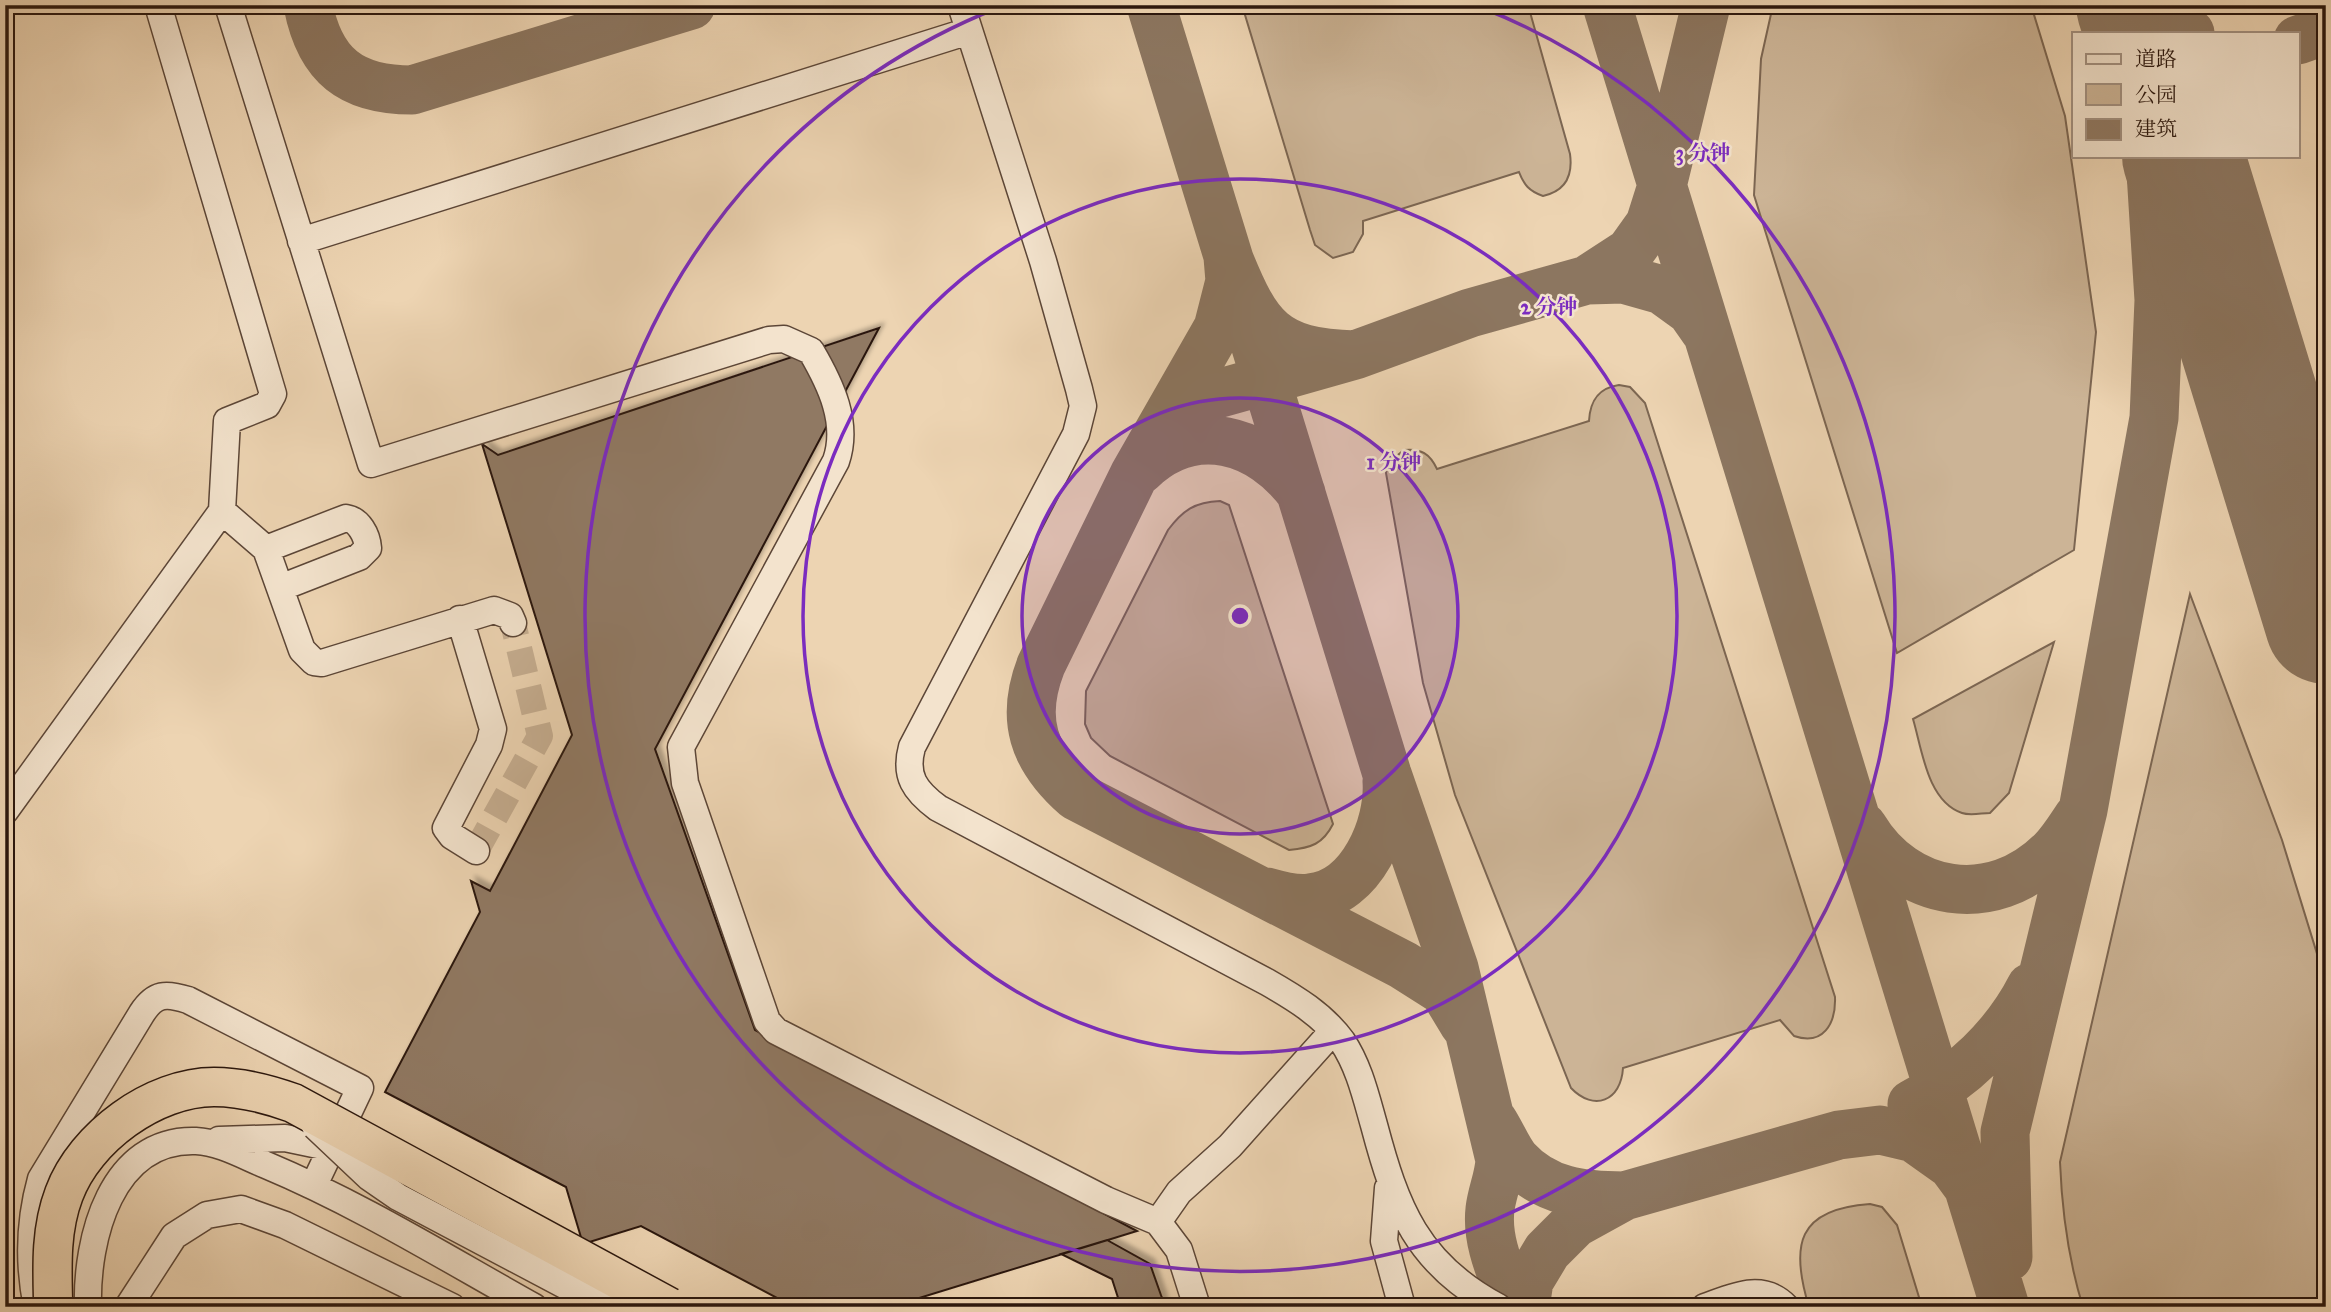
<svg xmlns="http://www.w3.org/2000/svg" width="2331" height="1312" font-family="'IM FELL Great Primer','Noto Serif SC',serif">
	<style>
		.green { fill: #ccb496; stroke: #7c6652; stroke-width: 2 }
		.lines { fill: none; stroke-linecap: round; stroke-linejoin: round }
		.taxiway { stroke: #8c7660; stroke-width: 49 }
		.runway { stroke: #8c7660; stroke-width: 122 }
		.building { fill: #907963; stroke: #2b170e; stroke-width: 2; filter: url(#shadow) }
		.minor-tunnel { stroke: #c6ae91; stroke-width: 26; stroke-dasharray: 26 13; stroke-linecap: butt }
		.minor-casing { stroke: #5c4637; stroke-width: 29 }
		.minor { stroke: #f3e3cd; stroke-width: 26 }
		.minor-bridge-casing { stroke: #5c4637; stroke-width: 29; stroke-linecap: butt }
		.highway-bridge-casing { stroke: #2b170e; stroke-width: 41; stroke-linecap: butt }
		.minor-bridge { stroke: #f3e3cd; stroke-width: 26 }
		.highway-bridge { stroke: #edd4b2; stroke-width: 38 }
		.ring { fill: none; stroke: #7b2cbf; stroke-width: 3.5 }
		.centre { fill: #7b2cbf; stroke: #f3e3cd; stroke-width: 3.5 }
		.ring-label { font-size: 21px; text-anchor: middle; font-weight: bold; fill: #7b2cbf; stroke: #f3e3cd; stroke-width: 5; stroke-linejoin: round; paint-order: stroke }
	</style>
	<defs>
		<filter id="shadow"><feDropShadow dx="4.5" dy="-4.5" stdDeviation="2" flood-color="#0004"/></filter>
	</defs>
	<rect width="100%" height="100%" fill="#edd4b2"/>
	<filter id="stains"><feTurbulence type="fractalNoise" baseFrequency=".00286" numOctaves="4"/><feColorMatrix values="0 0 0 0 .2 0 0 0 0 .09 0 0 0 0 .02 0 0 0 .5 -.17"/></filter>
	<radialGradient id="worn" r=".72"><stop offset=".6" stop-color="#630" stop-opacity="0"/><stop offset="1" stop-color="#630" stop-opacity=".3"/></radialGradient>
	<path class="green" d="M1242,5h286l42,149c3,22 -4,37 -27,42 -14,-5 -19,-11 -24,-24l-156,49v13l-10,18 -20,6 -18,-13 -5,-15z
		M1773,5h258l34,111 31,216 -22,218 -177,103 -143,-458 7,-136z
		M1619,385l11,2 15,16 190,594c1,27 -12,49 -41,39l-14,-16 -157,48c-2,33 -29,44 -52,20l-116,-293 -32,-112 -37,-210 2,-10 16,-13c17,-2 26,4 33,19l152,-48c1,-20 9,-33 30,-36z
		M1220,501l9,4 104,319c-10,20 -22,24 -44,26l-179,-94 -19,-18 -6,-14 1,-33 82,-161c15,-20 27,-28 52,-29z
		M2190,594l92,246 44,143v324h-243c-15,-48 -21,-94 -23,-145z
		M2054,642l-45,151 -19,20c-8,0 -20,3 -28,0 -35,-12 -40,-64 -49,-94z
		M1870,1204l12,3 15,18 25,82h-113c-19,-62 -12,-98 61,-103z"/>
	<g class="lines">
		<path class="taxiway" d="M308,5c12,61 43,85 104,85l279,-85
			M1151,5l236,769 67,194 46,192c-1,18 -8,32 -10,49 -4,34 13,67 24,98
			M1607,5l398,1302
			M2126,5l5,28
			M2158,5l32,28
			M2298,40l28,-10
			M1587,280l43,-28 20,-28 12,-38 44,-181
			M1355,355c-82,-2 -98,-26 -127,-98l2,24 -12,47 -84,147 -93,190c-21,54 -8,93 35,131l327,169 41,26 20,33
			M1164,427l21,-20 32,-13 138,-39 115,-42 117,-33 36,-1 39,11 29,21 14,20
			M1140,470c54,-52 121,-31 161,23
			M1863,827c42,70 129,85 189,25 10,-10 18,-23 26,-35
			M1267,892c14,4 29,8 43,6 52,-5 80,-73 77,-117
			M1912,1104c49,-25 94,-68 119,-117
			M1493,1121c8,12 14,28 23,39 29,32 67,36 108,36
			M2008,1257l-3,-125 78,-322 71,-392 5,-118 -9,-144
			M1525,1307l4,-26 18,-30 28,-28 49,-27 215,-61 41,-5 34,8 38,27 14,19"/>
		<path class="runway" d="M2137,5l9,28
			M2183,156l143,467"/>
	</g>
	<path class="building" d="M879,328l-224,421 100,281 382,201 -247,76h-96l-153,-81 -58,18 -17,-57 -181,-95 95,-180 -9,-31 19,10 82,-156 -90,-291 16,11z
		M1107,1240l43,24 12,34 -27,9h-14l-9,-28 -51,-25z
		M1162,1298l2,9h-29z"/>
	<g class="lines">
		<path class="minor-tunnel" d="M476,851l64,-115 -27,-113"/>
		<g class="minor-casing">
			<path id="minor" d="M228,5l143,459 398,-124 15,-1 27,12c20,34 38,72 25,110l-155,286 4,36 82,238 9,10 330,169 52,22 21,28 18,57
				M961,5l82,256 36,128 4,17 -7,28 -164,313c-8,29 3,44 26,61l329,174c28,16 56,33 75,59 17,25 24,56 32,84 22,83 43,139 124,182
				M301,241l668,-210
				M222,511l44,38 36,101 12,12 8,1 172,-53 16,6 3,7
				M266,549l80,-31c13,2 21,17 22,30l-9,9 -79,31
				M460,619l33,110 -4,16 -43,83 6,8 24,15
				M5,811l217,-300 5,-90 40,-16 6,-11 -115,-389
				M219,1140l66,-2 62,13
				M1388,1188l-4,53 18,66
				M1158,1222l21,-30 51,-46 103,-115
				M37,1307c-9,-44 -8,-85 4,-128l101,-166c13,-20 24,-20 46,-13l172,88 -46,97
				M88,1307c-2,-68 23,-169 108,-166 24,1 48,15 70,24 93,39 180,93 268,142
				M128,1307l46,-71 33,-21 34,-6 44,16 167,82
				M1705,1307c28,-10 57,-25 81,0"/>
		</g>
		<use href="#minor" class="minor"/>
		<g class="minor-bridge-casing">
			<path id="minor-bridge" d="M315,1126l54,51 29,20 208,110"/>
		</g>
		<g class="highway-bridge-casing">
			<path id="highway-bridge" d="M53,1300c-1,-36 -2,-72 11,-106 21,-57 90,-107 150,-107 28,0 54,7 79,16l376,204"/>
		</g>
		<use href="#minor-bridge" class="minor-bridge"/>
		<use href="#highway-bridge" class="highway-bridge"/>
	</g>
	<circle cx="1240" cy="616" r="218" fill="#7b2cbf" fill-opacity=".12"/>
	<g class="ring">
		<circle cx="1240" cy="616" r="218"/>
		<circle cx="1240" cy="616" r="437"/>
		<path d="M1480 7A655 655 0 1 1 1000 7"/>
	</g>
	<circle cx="1240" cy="616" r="10" class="centre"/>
	<g class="ring-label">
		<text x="1703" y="160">3 分钟</text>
		<text x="1549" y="314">2 分钟</text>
		<text x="1394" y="469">1 分钟</text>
	</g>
	<rect width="2331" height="1312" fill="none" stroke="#edd4b2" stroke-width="28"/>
	<rect x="7" y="7" width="2317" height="1298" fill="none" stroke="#2b170e" stroke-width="3.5"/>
	<rect x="14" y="14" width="2303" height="1284" fill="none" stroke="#2b170e" stroke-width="2"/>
	<rect x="2072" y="32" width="228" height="126" fill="#f3e3cd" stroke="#a39181" stroke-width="2"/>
	<rect x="2086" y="54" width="35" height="10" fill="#f3e3cd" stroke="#a39181" stroke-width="2"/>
	<text x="2135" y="66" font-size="21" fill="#2b170e">道路</text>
	<rect x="2086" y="84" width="35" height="21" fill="#ccb496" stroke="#a39181" stroke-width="2"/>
	<text x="2135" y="102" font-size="21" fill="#2b170e">公园</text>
	<rect x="2086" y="119" width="35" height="21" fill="#907963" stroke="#a39181" stroke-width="2"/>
	<text x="2135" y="136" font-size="21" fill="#2b170e">建筑</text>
	<rect width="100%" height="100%" filter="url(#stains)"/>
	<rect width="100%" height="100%" fill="url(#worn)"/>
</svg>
